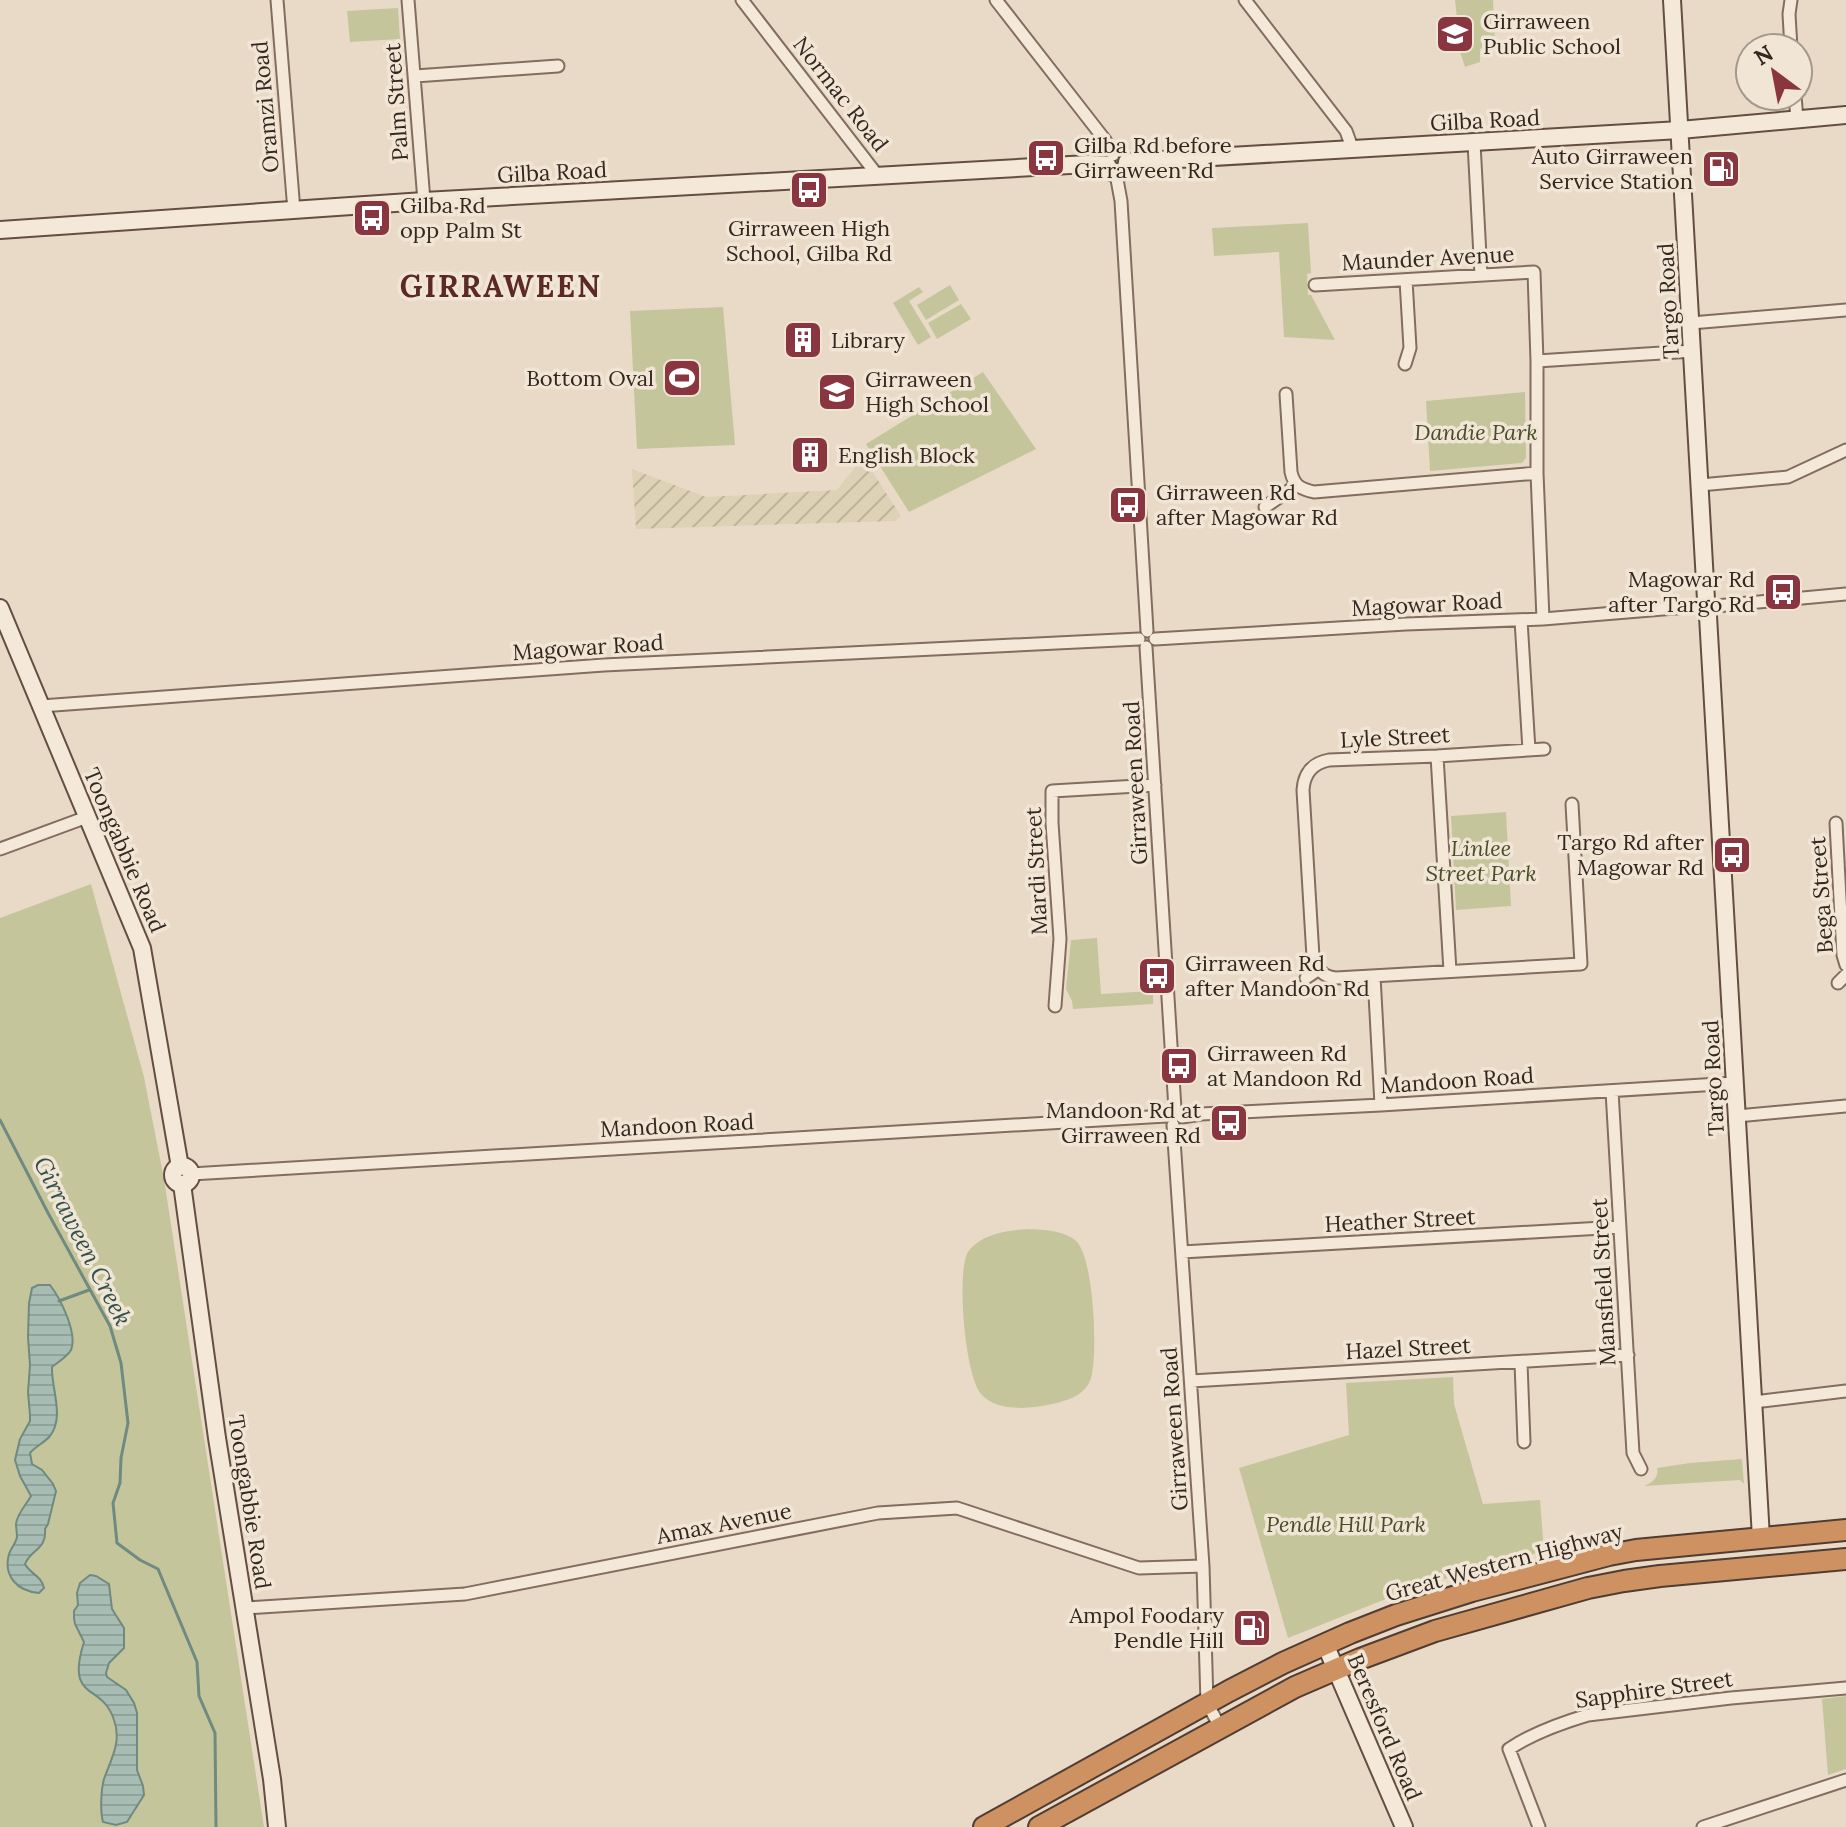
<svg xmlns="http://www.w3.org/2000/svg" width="1846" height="1827" font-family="Lora,serif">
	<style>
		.farmland { fill: url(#farmland-furrows) }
		.green { fill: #c5c59c }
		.water { fill: url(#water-rules); stroke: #6f8a80; stroke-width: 2 }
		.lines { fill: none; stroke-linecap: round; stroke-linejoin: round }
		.stream { stroke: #6f8a80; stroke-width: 3 }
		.street-casing { stroke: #826d5e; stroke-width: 15 }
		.secondary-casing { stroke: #644e41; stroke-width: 20 }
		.highway-casing { stroke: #503c32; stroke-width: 24 }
		.street { stroke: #f4e9d9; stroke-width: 11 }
		.secondary { stroke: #f4e9d9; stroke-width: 16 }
		.highway { stroke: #cd9162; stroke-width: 20 }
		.labels { text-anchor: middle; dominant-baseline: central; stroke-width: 7; stroke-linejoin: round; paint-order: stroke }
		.poi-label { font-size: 22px; fill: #342720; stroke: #f1e5d5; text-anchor: start }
		.street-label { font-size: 22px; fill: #342720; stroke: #f1e5d5 }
		.park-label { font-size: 22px; font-style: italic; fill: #494e29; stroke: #f1e5d5 }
		.water-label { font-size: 24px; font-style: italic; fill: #31524c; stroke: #f1e5d5 }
		.district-label { font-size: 30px; font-weight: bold; letter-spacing: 2px; fill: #5b2a25; stroke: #f1e5d5 }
	</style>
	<defs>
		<pattern id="farmland-furrows" width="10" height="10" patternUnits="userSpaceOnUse" patternTransform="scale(2)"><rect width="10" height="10" fill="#ddd2b5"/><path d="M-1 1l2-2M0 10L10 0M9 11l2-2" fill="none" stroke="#beb49b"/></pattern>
		<pattern id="water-rules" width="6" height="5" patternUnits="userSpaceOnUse" patternTransform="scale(2)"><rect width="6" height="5" fill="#a7bdb4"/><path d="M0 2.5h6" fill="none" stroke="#90a29a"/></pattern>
	</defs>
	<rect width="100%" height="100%" fill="#e9dac7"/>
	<path class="farmland" d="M863,457l38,59 -6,5 -259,8 -4,-60 74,28 131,-7z"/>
	<path class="green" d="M1455,0h38l2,47 -8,1 -1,-6h-4v6l-2,1v13l-15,5 -6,-18 -10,3 -11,-28 19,-6z
		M398,8l2,31 -50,3 -3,-31z
		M1308,223l3,50 -4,1 1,21h3l24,45 -51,-3 -5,-85 -65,4 -2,-28z
		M950,285l9,15 -33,20 -9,-15z
		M919,287l4,5 -14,9 22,36 -13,8 -25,-42z
		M961,304l10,15 -34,20 -9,-16z
		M723,307l12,138 -98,4 -7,-138z
		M983,372l53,77 -127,63 -43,-68z
		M1525,392l1,66 -4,5 -92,8 -4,-70z
		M1506,812l5,94 -55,4 -5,-94z
		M91,884l53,193 20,102 100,648h-264v-909z
		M1097,938l4,56 52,-3v13l-80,5 -1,-8 -6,-12 5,-49z
		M1029,1229c14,1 35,1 47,12 18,16 22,114 15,137 -5,17 -24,23 -39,26 -21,5 -54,8 -70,-9 -17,-16 -26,-123 -14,-143 13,-18 40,-22 61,-23z
		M1453,1377l1,27 29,100 57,-4 4,51 -128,36 -128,51 -49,-170 110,-33 -3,-52z
		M1742,1459l2,25 -4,-4 -96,6c9,-3 15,-9 13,-18l33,-5z
		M1846,1696v73l-18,6 -6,-76z"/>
	<path class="water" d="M38,1285h12c10,13 28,48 21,65 -4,7 -13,12 -19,17 -1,21 13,50 -2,69 -6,7 -14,10 -20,17l2,11 10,6 11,14 3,7 -8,33 -3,5c2,21 -14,20 -20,35 5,10 17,12 19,24l-5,5c-22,-2 -36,-17 -30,-39 2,-6 7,-11 8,-17 0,-4 -1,-10 -1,-13 1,-10 10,-19 15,-28l-11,-20 -5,-16 5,-21 10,-18v-6l-2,-23 2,-27 -2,-28 1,-34 3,-15z
		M90,1575l6,1 13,8 3,25 12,19v20l-15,15 -3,10 1,4 19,13 8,13 3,10v57l6,16 1,9 -17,27 -11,3 -13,-3c-3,-11 -2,-32 1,-43 7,-20 18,-37 10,-59 -12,-38 -49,-18 -30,-78l-9,-18 -1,-6v-7l4,-6 -1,-12 3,-10z"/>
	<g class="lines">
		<path class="stream" d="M0,1120l48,93 62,113 11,37 7,60 -7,35 -1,25 -7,20 4,40 23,17 18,9 39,93 2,34 16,37 1,94
			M59,1301l30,-11"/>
		<g class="street-casing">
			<path id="street" d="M277,0l17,211
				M408,0l16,201
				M742,0l136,176
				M996,0l109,140 8,15
				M1245,0l101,131 4,11 1,7
				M1791,0l-2,14 2,34
				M415,76l143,-10
				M1795,96l2,23
				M1474,143l7,132
				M1116,174l5,27 26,430
				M1315,285l219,-13 3,89v112l6,146
				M1691,323l155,-13
				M1537,361l156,-10
				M1405,364l5,-16 -4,-68
				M1286,394l5,78c3,14 10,17 23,20l223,-19
				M1700,485l88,-8 58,-27
				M1265,507l32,-22
				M1716,606l130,-12
				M1521,620l8,130
				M1155,639l251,-15 137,-5 144,-12 13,1
				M1146,647l29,462
				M41,706l563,-41 535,-26
				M1544,749l-107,7 -108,4c-16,3 -25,13 -26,30l10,167c3,12 11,20 23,21l245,-14 -9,-160
				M1437,756l13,215
				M1836,823l7,132 3,10
				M0,849l87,-32
				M1374,976l7,129
				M1306,978l13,-9
				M1838,983l8,-8
				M1055,1006l5,-67 -8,-116v-32l103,-6
				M1612,1091l21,362 8,16
				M1737,1116l109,-10
				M1182,1117l19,-3 180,-9 354,-22
				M1173,1125l30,441 4,137 13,24
				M191,1174l975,-58
				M1182,1252l438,-25
				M1521,1363l3,79
				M1191,1381l437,-26
				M1754,1402l92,-11
				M245,1608l220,-14 413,-81 79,-5 182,60 64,-2
				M1539,1827l-30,-78c24,-16 52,-26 79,-34l143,-17 115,-10
				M1703,1827l143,-47"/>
		</g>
		<g class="secondary-casing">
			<path id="secondary" d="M1672,0l34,600
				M1127,162l553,-32 166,-15
				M1107,165l4,7 8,2 7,-6 1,-6
				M0,230l424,-29 664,-37 19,1
				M0,608l142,340 38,219
				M1708,616l53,922
				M173 1175a9 9 0 1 1 18 0a9 9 0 1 1-18 0Z
				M182,1184l35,254 55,341 5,48
				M1325,1644l79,183"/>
		</g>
		<g class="highway-casing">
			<path id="highway" d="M984,1827l245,-136 54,-28 67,-30 46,-18 76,-24 137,-36 27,-5 210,-20
				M1039,1827l256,-140 65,-28 75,-28 153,-43 36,-7 36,-5 186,-17"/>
		</g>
		<use href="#street" class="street"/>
		<use href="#secondary" class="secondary"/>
		<use href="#highway" class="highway"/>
	</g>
	<defs>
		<g id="school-square" transform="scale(2)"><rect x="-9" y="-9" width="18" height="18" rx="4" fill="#893641" stroke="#f1e5d5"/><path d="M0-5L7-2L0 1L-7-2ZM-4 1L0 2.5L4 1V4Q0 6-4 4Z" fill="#fff"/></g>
		<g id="bus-square" transform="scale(2)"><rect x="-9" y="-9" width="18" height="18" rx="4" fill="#893641" stroke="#f1e5d5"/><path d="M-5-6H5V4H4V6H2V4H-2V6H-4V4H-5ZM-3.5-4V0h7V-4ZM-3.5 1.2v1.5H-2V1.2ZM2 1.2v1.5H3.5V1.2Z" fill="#fff"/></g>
		<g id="fuel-square" transform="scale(2)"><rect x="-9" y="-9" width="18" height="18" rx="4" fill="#893641" stroke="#f1e5d5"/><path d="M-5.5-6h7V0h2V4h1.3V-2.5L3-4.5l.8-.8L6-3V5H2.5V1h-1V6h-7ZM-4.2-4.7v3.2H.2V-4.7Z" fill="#fff"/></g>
		<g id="building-square" transform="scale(2)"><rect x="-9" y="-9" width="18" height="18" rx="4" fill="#893641" stroke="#f1e5d5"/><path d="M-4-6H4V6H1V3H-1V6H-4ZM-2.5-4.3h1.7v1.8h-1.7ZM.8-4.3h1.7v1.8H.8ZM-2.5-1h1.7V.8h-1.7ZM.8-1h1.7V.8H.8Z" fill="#fff"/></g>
		<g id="stadium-square" transform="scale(2)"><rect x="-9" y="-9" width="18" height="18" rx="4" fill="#893641" stroke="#f1e5d5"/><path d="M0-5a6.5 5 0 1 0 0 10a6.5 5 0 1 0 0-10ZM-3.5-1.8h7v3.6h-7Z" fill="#fff"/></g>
	</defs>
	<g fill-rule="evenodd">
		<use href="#school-square" x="1455" y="34"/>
		<use href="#bus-square" x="1046" y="158"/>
		<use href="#fuel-square" x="1721" y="169"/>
		<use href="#bus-square" x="809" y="190"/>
		<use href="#bus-square" x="372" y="218"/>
		<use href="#building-square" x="803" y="340"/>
		<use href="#stadium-square" x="682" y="378"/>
		<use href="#school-square" x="837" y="392"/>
		<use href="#building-square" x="810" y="455"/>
		<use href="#bus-square" x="1128" y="505"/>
		<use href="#bus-square" x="1783" y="592"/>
		<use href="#bus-square" x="1732" y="855"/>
		<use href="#bus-square" x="1157" y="976"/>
		<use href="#bus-square" x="1179" y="1066"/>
		<use href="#bus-square" x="1229" y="1123"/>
		<use href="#fuel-square" x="1252" y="1628"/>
	</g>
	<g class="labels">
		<g class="poi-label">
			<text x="1483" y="21">Girraween<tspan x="1483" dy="25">Public School</tspan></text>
			<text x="1074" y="145">Gilba Rd before<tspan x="1074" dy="25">Girraween Rd</tspan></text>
			<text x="1693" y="156" text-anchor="end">Auto Girraween<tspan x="1693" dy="25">Service Station</tspan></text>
			<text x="400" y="205">Gilba Rd<tspan x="400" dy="25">opp Palm St</tspan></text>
			<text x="809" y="228" text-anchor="middle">Girraween High<tspan x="809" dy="25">School, Gilba Rd</tspan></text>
			<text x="831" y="340">Library</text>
			<text x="654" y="378" text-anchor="end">Bottom Oval</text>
			<text x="865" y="379">Girraween<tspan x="865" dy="25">High School</tspan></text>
			<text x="838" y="455">English Block</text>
			<text x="1156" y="492">Girraween Rd<tspan x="1156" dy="25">after Magowar Rd</tspan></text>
			<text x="1755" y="579" text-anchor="end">Magowar Rd<tspan x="1755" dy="25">after Targo Rd</tspan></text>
			<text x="1704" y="842" text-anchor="end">Targo Rd after<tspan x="1704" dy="25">Magowar Rd</tspan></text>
			<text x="1185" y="963">Girraween Rd<tspan x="1185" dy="25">after Mandoon Rd</tspan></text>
			<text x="1207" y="1053">Girraween Rd<tspan x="1207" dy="25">at Mandoon Rd</tspan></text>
			<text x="1201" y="1110" text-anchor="end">Mandoon Rd at<tspan x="1201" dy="25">Girraween Rd</tspan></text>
			<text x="1224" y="1615" text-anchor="end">Ampol Foodary<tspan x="1224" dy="25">Pendle Hill</tspan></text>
		</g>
		<g class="street-label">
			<text transform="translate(841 94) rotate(52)">Normac Road</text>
			<text transform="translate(396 102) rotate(-94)">Palm Street</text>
			<text transform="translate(265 107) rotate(-95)">Oramzi Road</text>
			<text transform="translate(1485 120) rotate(-3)">Gilba Road</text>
			<text transform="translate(552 172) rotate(-3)">Gilba Road</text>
			<text transform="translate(1428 258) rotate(-3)">Maunder Avenue</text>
			<text transform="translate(1668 301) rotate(-93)">Targo Road</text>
			<text transform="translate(1427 604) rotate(-3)">Magowar Road</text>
			<text transform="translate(588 647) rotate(-4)">Magowar Road</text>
			<text transform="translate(1395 737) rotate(-3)">Lyle Street</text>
			<text transform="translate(1135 783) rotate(-93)">Girraween Road</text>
			<text transform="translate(125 850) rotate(67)">Toongabbie Road</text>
			<text transform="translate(1036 871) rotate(-93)">Mardi Street</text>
			<text transform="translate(1821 895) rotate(-94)">Bega Street</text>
			<text transform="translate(1713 1078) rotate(-93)">Targo Road</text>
			<text transform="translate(1457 1080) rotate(-4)">Mandoon Road</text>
			<text transform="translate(677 1125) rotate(-3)">Mandoon Road</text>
			<text transform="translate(1400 1220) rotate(-3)">Heather Street</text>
			<text transform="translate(1603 1282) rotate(-93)">Mansfield Street</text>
			<text transform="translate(1408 1348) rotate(-3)">Hazel Street</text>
			<text transform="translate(1174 1429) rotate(-94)">Girraween Road</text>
			<text transform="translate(250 1502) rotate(81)">Toongabbie Road</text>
			<text transform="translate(724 1523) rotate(-11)">Amax Avenue</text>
			<text transform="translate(1504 1562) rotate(-15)">Great Western Highway</text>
			<text transform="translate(1654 1689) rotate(-8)">Sapphire Street</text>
			<text transform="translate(1385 1727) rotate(67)">Beresford Road</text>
		</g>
		<g class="park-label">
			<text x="1476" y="432">Dandie Park</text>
			<text x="1481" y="848">Linlee<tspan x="1481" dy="25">Street Park</tspan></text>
			<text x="1346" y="1524">Pendle Hill Park</text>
		</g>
		<g class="water-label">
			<text transform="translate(83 1241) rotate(63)">Girraween Creek</text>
		</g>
		<g class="district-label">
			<text x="501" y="286">GIRRAWEEN</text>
		</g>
	</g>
	<g transform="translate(1774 72) rotate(328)"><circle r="38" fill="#f1e5d5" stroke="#a5998d" stroke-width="2"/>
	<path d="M0-6L14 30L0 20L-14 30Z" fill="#893641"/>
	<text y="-12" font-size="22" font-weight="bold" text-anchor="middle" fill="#342720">N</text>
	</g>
</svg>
